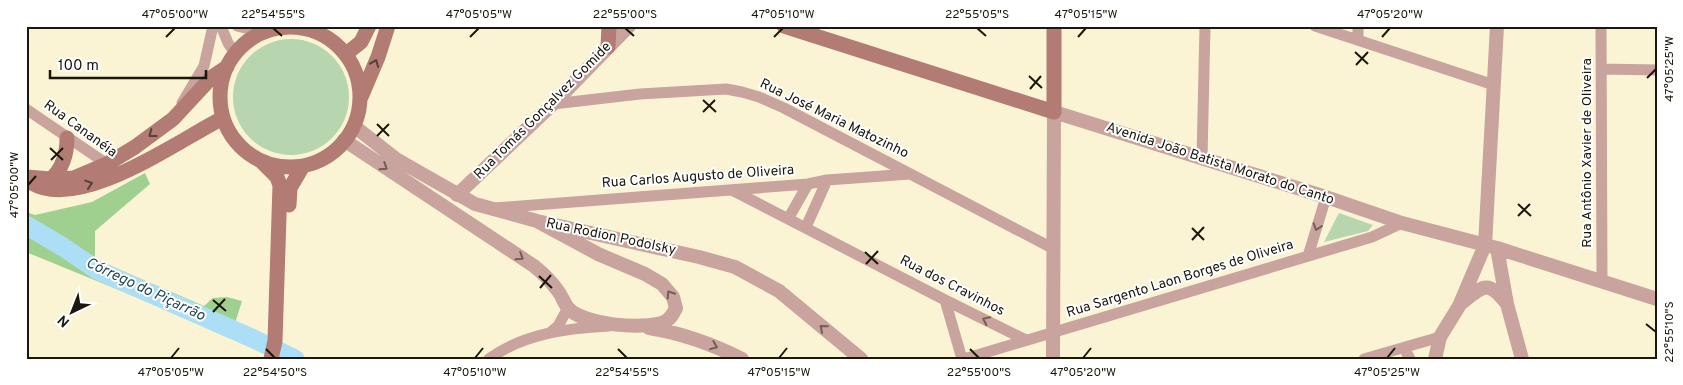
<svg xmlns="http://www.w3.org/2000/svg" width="1683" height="385" font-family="Overpass,sans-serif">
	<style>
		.green { fill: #b7d5ae }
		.forest { fill: #9fd08f }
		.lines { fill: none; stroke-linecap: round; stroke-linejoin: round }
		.river { stroke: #acdff6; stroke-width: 19 }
		.minor { stroke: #c9a39d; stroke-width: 11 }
		.tertiary { stroke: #c9a39d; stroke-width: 14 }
		.secondary { stroke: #b27b73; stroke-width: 15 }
		.oneway { stroke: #574035 }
		.oneway2 { stroke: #725e54 }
		.ticks { fill: none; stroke: #1a180c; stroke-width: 2 }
		.labels { text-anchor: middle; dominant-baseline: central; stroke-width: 4; stroke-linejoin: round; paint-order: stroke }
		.street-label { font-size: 14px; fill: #1a180c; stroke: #fff }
		.water-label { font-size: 15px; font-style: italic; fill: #1f4858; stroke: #fff }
		.neatline { fill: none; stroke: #1a180c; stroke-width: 2 }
		.ticks-label { font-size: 12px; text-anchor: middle; fill: #1a180c }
	</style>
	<rect width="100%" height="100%" fill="#fbf4d4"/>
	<path class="green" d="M233 97a58 58 0 1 1 116 0a58 58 0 1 1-116 0Z
		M1339,213l34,12 -5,6 -44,11z"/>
	<path class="forest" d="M145,173l5,11 -55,47v28l109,47 9,-8 14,-1 15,4 -11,35 -205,-84v-40l9,3 57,-13z"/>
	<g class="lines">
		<path class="river" d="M26,225l37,22 34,23 157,69 41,20"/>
		<path class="minor" d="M221,26l7,17 7,10
			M237,26l25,6
			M1315,26l179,59
			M1601,26l1,254
			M1358,40v-14
			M1602,69l55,1
			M182,103l22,-37 9,-40
			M553,104l87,-10 86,-5 16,3 17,5 25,11 270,141
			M26,109l81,55 3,4
			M1202,158l3,-132
			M732,190l213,110 81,40
			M495,208l313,-24 19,-4 83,-6
			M788,219l20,-35
			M806,227l21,-47
			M1308,256l18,-59
			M945,300l17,59
			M550,333l8,-7 10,-18
			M1404,348l6,11
			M489,359c33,-25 79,-31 120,-33
			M964,359l408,-122 30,-14
			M1364,359l76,-22"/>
		<path class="tertiary" d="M354,126l42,33 79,45 62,17 162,36 36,10 44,24 82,68
			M344,140l190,126c10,8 17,15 24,25 4,5 6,12 10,17 15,17 75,22 96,14 6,-2 9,-8 12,-14l-3,-11 -11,-13 -17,-10 -47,-20 -61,-33
			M457,195l96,-91 76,-78
			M1497,248l10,56 15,55
			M1463,302c21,-17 25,-22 44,2
			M649,328c33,5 63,16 93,31
			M1053,359l1,-247 272,85 76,26 95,25 160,51
			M1435,359l5,-22 19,-31 26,-61 12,-219"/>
		<path class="secondary" d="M784,26l270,86v-86
			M220 97a70 70 0 1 1 140 0a70 70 0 1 1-140 0Z
			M608,47l1,-21
			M346,54l15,-12 8,-16
			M361,97l17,-40 10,-31
			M262,162l15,15 3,8 -5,156 -4,18
			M26,177l25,2 23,-1 33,-14 28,-17 38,-28 39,-42 15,-10
			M51,179c12,-11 16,-25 16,-41
			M32,183c48,29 147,-43 191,-65
			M289,205l1,-17 13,-22"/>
	</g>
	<defs><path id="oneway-chevron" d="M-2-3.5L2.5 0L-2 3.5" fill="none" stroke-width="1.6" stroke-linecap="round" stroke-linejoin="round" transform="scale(1.25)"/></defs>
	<g class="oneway">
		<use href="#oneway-chevron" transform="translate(375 63) rotate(-68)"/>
		<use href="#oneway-chevron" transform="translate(152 134) rotate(143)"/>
		<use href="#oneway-chevron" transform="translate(89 184) rotate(-18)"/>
	</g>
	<g class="oneway2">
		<use href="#oneway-chevron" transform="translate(384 167) rotate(33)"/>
		<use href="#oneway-chevron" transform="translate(1317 227) rotate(108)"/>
		<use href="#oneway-chevron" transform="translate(520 257) rotate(33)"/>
		<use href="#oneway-chevron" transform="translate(670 294) rotate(-123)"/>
		<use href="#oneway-chevron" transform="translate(986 320) rotate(-154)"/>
		<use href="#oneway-chevron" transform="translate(823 328) rotate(-140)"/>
		<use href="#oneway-chevron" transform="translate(714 346) rotate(22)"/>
	</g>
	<path class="ticks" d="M273,28l9,8M625,28l9,8M977,28l9,8M166,37l9,-9M470,37l9,-9M774,37l9,-9M1078,37l8,-9M1382,37l8,-9M1355,52l13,12M1356,65l12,-13M1029,76l13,12M1647,78l9,-9M1030,89l11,-13M703,100l13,12M703,112l12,-12M377,124l12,12M377,136l12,-12M50,148l13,12M51,160l12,-12M28,185l8,-9M1518,204l13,12M1518,216l12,-12M1192,228l12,12M1192,240l12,-13M865,252l13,12M866,264l12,-13M539,276l13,12M540,288l11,-13M213,300l13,11M213,312l12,-13M1646,324l10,8M266,349l9,9M618,349l9,9M970,349l9,9M171,358l8,-10M475,358l8,-10M779,358l8,-10M1083,358l8,-10M1387,358l8,-10"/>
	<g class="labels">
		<g class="street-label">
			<text transform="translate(543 111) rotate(-45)">Rua Tomás Gonçalvez Gomide</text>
			<text transform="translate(834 119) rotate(26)">Rua José Maria Matozinho</text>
			<text transform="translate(80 129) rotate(36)">Rua Cananéia</text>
			<text transform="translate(1587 153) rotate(-90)">Rua Antônio Xavier de Oliveira</text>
			<text transform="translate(1220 164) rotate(18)">Avenida João Batista Morato do Canto</text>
			<text transform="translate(698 177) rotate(-4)">Rua Carlos Augusto de Oliveira</text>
			<text transform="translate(611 237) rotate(12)">Rua Rodion Podolsky</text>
			<text transform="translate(1180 279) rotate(-17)">Rua Sargento Laon Borges de Oliveira</text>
			<text transform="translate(952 286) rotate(27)">Rua dos Cravinhos</text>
		</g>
		<g class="water-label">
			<text transform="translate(145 290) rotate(25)">Córrego do Piçarrão</text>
		</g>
	</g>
	<rect width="1683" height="385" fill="none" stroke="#ffffff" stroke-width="55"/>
	<g transform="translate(72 312) rotate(223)" stroke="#ffffff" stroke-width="4" paint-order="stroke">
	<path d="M0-4L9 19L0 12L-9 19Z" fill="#1a180c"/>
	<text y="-8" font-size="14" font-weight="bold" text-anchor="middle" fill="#1a180c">N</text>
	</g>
	<path d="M50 70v8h156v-8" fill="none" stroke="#1a180c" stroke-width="2.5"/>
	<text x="58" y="70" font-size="15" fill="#1a180c" stroke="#ffffff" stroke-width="4" paint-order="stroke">100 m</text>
	<rect x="28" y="28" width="1628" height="330" class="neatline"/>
	<g class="ticks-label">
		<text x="175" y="18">47°05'00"W</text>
		<text x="273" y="18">22°54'55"S</text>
		<text x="479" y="18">47°05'05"W</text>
		<text x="625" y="18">22°55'00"S</text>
		<text x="783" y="18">47°05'10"W</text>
		<text x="977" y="18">22°55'05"S</text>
		<text x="1086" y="18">47°05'15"W</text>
		<text x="1390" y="18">47°05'20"W</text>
		<text transform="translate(1669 69) rotate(-90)" y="4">47°05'25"W</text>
		<text transform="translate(14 185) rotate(-90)" y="4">47°05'00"W</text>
		<text transform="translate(1669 332) rotate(-90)" y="4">22°55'10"S</text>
		<text x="171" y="376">47°05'05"W</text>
		<text x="275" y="376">22°54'50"S</text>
		<text x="475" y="376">47°05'10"W</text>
		<text x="627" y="376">22°54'55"S</text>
		<text x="779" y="376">47°05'15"W</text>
		<text x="979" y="376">22°55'00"S</text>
		<text x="1083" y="376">47°05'20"W</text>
		<text x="1387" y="376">47°05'25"W</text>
	</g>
</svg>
